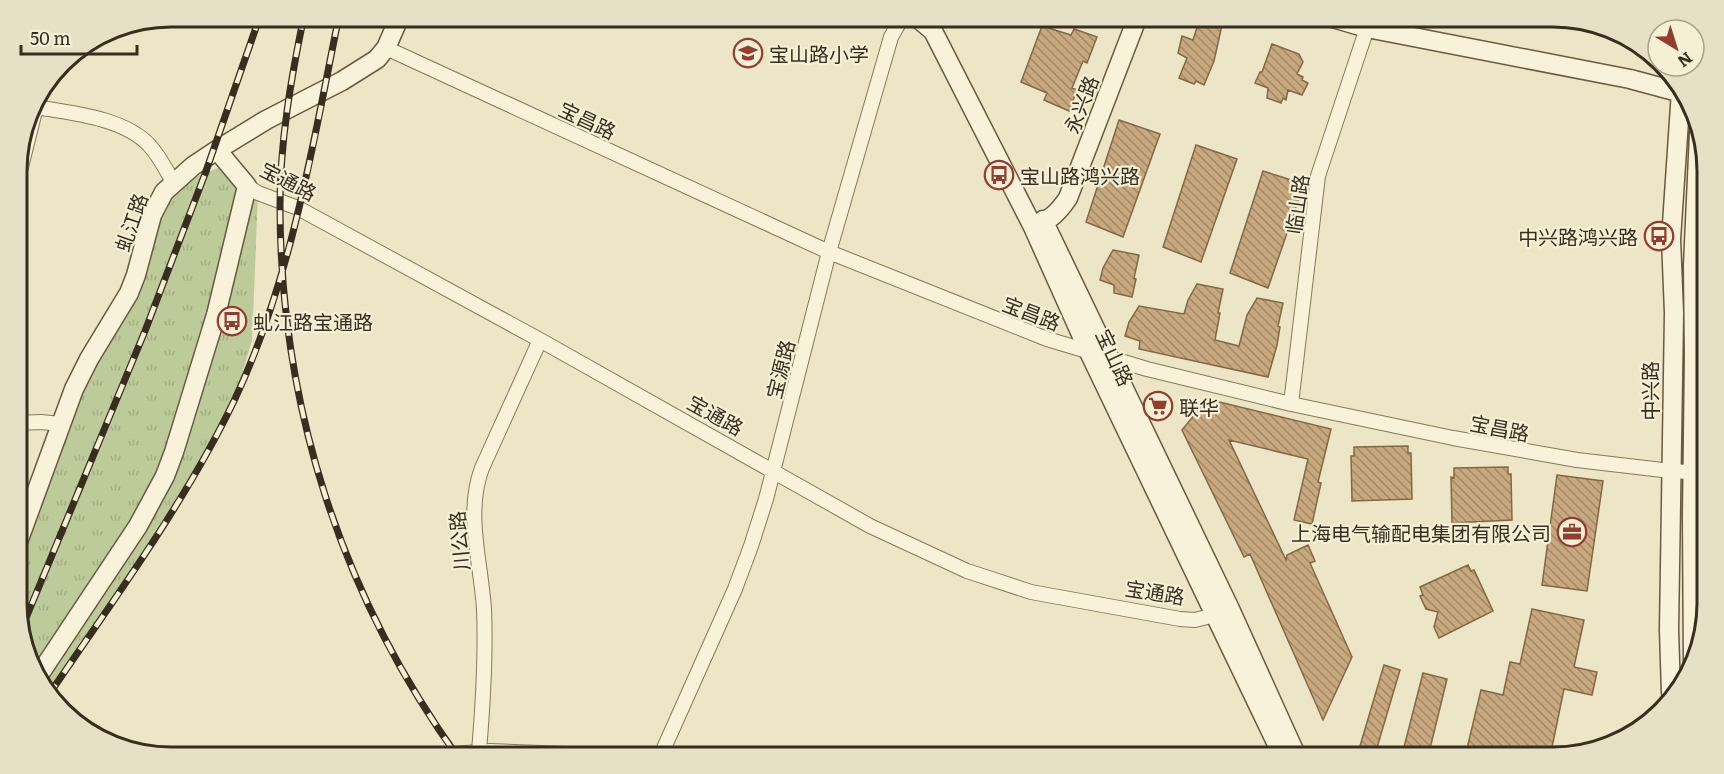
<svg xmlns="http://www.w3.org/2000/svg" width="1724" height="774" font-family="Literata,'Noto Sans SC',serif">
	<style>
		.park { fill: url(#park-tufts) }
		.building { fill: url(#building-back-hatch); stroke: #846744; stroke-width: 1.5 }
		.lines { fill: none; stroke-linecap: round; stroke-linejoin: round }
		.street-casing { stroke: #86795c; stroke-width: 16 }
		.secondary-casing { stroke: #685a40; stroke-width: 21 }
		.street { stroke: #f7f2d9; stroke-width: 14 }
		.secondary { stroke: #f7f2d9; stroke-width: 18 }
		.rail-casing { stroke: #372e1f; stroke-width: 7 }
		.rail { stroke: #f4efd5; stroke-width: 4.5; stroke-dasharray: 14; stroke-linecap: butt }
		.labels { text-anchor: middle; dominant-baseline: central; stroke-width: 4.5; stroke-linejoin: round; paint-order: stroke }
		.poi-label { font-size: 20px; fill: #372e1f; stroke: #f4efd5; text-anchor: start }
		.street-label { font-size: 20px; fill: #372e1f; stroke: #f4efd5 }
		.rim { fill: none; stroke: #372e1f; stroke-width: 3 }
	</style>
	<defs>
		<pattern id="park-tufts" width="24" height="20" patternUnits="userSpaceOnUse" patternTransform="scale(1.5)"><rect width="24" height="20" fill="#bdca9a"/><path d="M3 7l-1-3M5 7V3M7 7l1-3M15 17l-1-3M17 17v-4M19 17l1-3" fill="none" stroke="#a3ae84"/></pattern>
		<pattern id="building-back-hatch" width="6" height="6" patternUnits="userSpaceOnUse" patternTransform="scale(1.5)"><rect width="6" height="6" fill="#c8a87e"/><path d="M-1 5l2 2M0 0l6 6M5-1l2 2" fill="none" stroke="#a38967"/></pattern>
	</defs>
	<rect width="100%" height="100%" fill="#ece6c6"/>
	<path class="park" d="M221,167l37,26 -6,148 -18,59 -34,64 -36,59 -116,173 -30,-72v-63l67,-184 75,-168 22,-27z"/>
	<path class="building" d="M1200,18l22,7 -8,36 -10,24 -8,-4 -2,3 -15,-6 8,-20 -9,-5 4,-17 11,4z
		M1042,26l29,9 3,-6 23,8 -10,26 -4,-2 -11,27 5,2 -8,21 -25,-11 3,-7 -26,-11z
		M1272,44l27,10 4,8 -6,12 6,3 -1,3 6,3 -6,12 -14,-5 -2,10 -3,-2 -2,5 -14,-5 1,-10 -13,-5 5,-11h2z
		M1119,120l41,14 -37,103 -37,-15z
		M1196,145l41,14 -36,103 -38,-15z
		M1263,171l41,13 -36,104 -38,-15z
		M1113,250l26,5 -5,23 2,1 -4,18 -18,-4v-8l-14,-5 3,-12z
		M1197,284l26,5 -5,24h2l-5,27 24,6 8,-31 10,-17 26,5 -5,23 2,1 -3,18 -9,32 -129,-28 1,-8 -15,-5 4,-14 10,-16 45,8 4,-14z
		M1207,399l124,30 -13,53 3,1 -9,41 -18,-4 14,-61 -79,-19 57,120 1,-5 21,-10 7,16 -5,2 42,94 -29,63 -73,-166 -6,3 -62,-127z
		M1408,446v7h3l1,46 -60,2 -1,-45h3v-9z
		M1508,467v7h3l1,46 -60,3 -1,-46 3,1v-10z
		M1557,475l46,6 -16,110 -45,-6z
		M1468,565l3,6 3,-1 19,41 -54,27 -5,-11 4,-15 -12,-3 -6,-13 3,-1 -3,-8z
		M1532,609l52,11 -10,47 23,5 -5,23 -28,-6 -14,68h-85l16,-67 22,5 7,-33 10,2z
		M1384,665l16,5 -24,81 -16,-5z
		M1423,673l24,6 -19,78h-18l-8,-2z"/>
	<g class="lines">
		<g class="street-casing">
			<path id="street" d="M386,48l443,204 218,87 100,30 144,35 162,34 124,22 94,11 36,2
				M17,183l19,-76c36,6 89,11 114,39 10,11 16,24 23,36
				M247,186l11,7 40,15 242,132 330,186 97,45 64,21 149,27 15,1 28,-7
				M1291,404l27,-228 53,-160
				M17,423l24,-1 20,2
				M479,751c4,-47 7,-94 5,-142 -3,-47 -19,-96 -2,-141l58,-128
				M418,757l72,-6 154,6
				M660,757l75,-168 16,-43 15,-47 63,-247 62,-215 12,-21
				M1295,757l34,-2 9,2"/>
		</g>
		<g class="secondary-casing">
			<path id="secondary" d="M915,16l18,15 100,196 56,125 194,405
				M1326,16l41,12 263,51 52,14
				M1043,220l187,389 67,148
				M1033,227c17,-7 25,-14 35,-29l70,-182
				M18,542l56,-153 15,-30 40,-66 7,-18 16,-60 12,-23 29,-26 24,-16 49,-30 76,-39 35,-22 9,-11 14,-32
				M1693,666l-1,-149 2,-161 -1,-91 6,-131
				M39,675l99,-149 27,-50 9,-24 42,-137 31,-129 -30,-36
				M1671,693l-2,-63 5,-317 -3,-74 10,-148"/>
		</g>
		<use href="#street" class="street"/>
		<use href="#secondary" class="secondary"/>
		<g class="rail-casing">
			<path id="rail" d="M304,16c-13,62 -24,126 -24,189 0,200 61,390 178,552
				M21,630l124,-299 60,-157 55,-158
				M48,696c65,-96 136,-191 186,-295 58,-123 78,-253 105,-385"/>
		</g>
		<use href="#rail" class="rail"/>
	</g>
	<defs>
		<g id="school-ring" transform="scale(1.5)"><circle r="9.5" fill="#f4efd5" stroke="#923d30" stroke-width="1.5"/><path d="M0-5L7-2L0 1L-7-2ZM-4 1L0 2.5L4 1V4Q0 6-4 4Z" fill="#923d30"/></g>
		<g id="bus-ring" transform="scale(1.5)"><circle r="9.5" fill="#f4efd5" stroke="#923d30" stroke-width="1.5"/><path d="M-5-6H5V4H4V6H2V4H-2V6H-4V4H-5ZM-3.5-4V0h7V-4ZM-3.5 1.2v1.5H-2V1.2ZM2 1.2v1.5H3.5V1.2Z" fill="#923d30"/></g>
		<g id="supermarket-ring" transform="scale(1.5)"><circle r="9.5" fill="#f4efd5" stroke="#923d30" stroke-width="1.5"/><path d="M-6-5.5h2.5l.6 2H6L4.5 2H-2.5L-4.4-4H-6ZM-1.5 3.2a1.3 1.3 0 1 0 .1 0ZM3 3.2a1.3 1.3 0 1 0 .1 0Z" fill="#923d30"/></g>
		<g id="office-ring" transform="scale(1.5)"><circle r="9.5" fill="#f4efd5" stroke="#923d30" stroke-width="1.5"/><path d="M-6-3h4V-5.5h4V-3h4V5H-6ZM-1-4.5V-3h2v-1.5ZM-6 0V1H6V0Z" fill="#923d30"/></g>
	</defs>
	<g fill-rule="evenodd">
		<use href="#school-ring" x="748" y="53"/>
		<use href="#bus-ring" x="999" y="175"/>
		<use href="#bus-ring" x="1659" y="236"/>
		<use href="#bus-ring" x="232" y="321"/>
		<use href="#supermarket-ring" x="1158" y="406"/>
		<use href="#office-ring" x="1572" y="532"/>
	</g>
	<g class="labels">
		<g class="poi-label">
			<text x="769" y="53">宝山路小学</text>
			<text x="1020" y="175">宝山路鸿兴路</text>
			<text x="1638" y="236" text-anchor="end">中兴路鸿兴路</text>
			<text x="253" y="321">虬江路宝通路</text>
			<text x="1179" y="406">联华</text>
			<text x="1551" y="532" text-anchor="end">上海电气输配电集团有限公司</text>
		</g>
		<g class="street-label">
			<text transform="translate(1080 104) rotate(-69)">永兴路</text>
			<text transform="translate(588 119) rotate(25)">宝昌路</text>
			<text transform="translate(289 180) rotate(27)">宝通路</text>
			<text transform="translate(1296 204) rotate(-82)">临山路</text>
			<text transform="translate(130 222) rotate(-71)">虬江路</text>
			<text transform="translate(1032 312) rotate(21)">宝昌路</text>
			<text transform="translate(1116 357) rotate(65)">宝山路</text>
			<text transform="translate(779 369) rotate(-76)">宝源路</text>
			<text transform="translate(1649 391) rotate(-90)">中兴路</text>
			<text transform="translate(716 414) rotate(29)">宝通路</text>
			<text transform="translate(1500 427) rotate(11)">宝昌路</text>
			<text transform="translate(458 541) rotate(-95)">川公路</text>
			<text transform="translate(1155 591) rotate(9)">宝通路</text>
		</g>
	</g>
	<path d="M0 0H1724V774H0ZM171 27H1553A144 144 0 0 1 1697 171V603A144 144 0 0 1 1553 747H171A144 144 0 0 1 27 603V171A144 144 0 0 1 171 27Z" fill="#e5e0c6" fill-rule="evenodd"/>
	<path class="rim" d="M171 27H1553A144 144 0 0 1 1697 171V603A144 144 0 0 1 1553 747H171A144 144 0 0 1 27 603V171A144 144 0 0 1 171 27Z"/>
	<g transform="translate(1676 48) rotate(142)"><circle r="28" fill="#f4efd5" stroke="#a8a28c" stroke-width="1.5"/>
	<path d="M0-4.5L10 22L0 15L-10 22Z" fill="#923d30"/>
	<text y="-9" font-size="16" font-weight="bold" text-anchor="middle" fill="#372e1f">N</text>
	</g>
	<path d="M21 45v9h116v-9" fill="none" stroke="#372e1f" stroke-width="3"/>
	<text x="30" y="45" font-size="18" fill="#372e1f" stroke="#f4efd5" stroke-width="4.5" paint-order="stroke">50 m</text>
</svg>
